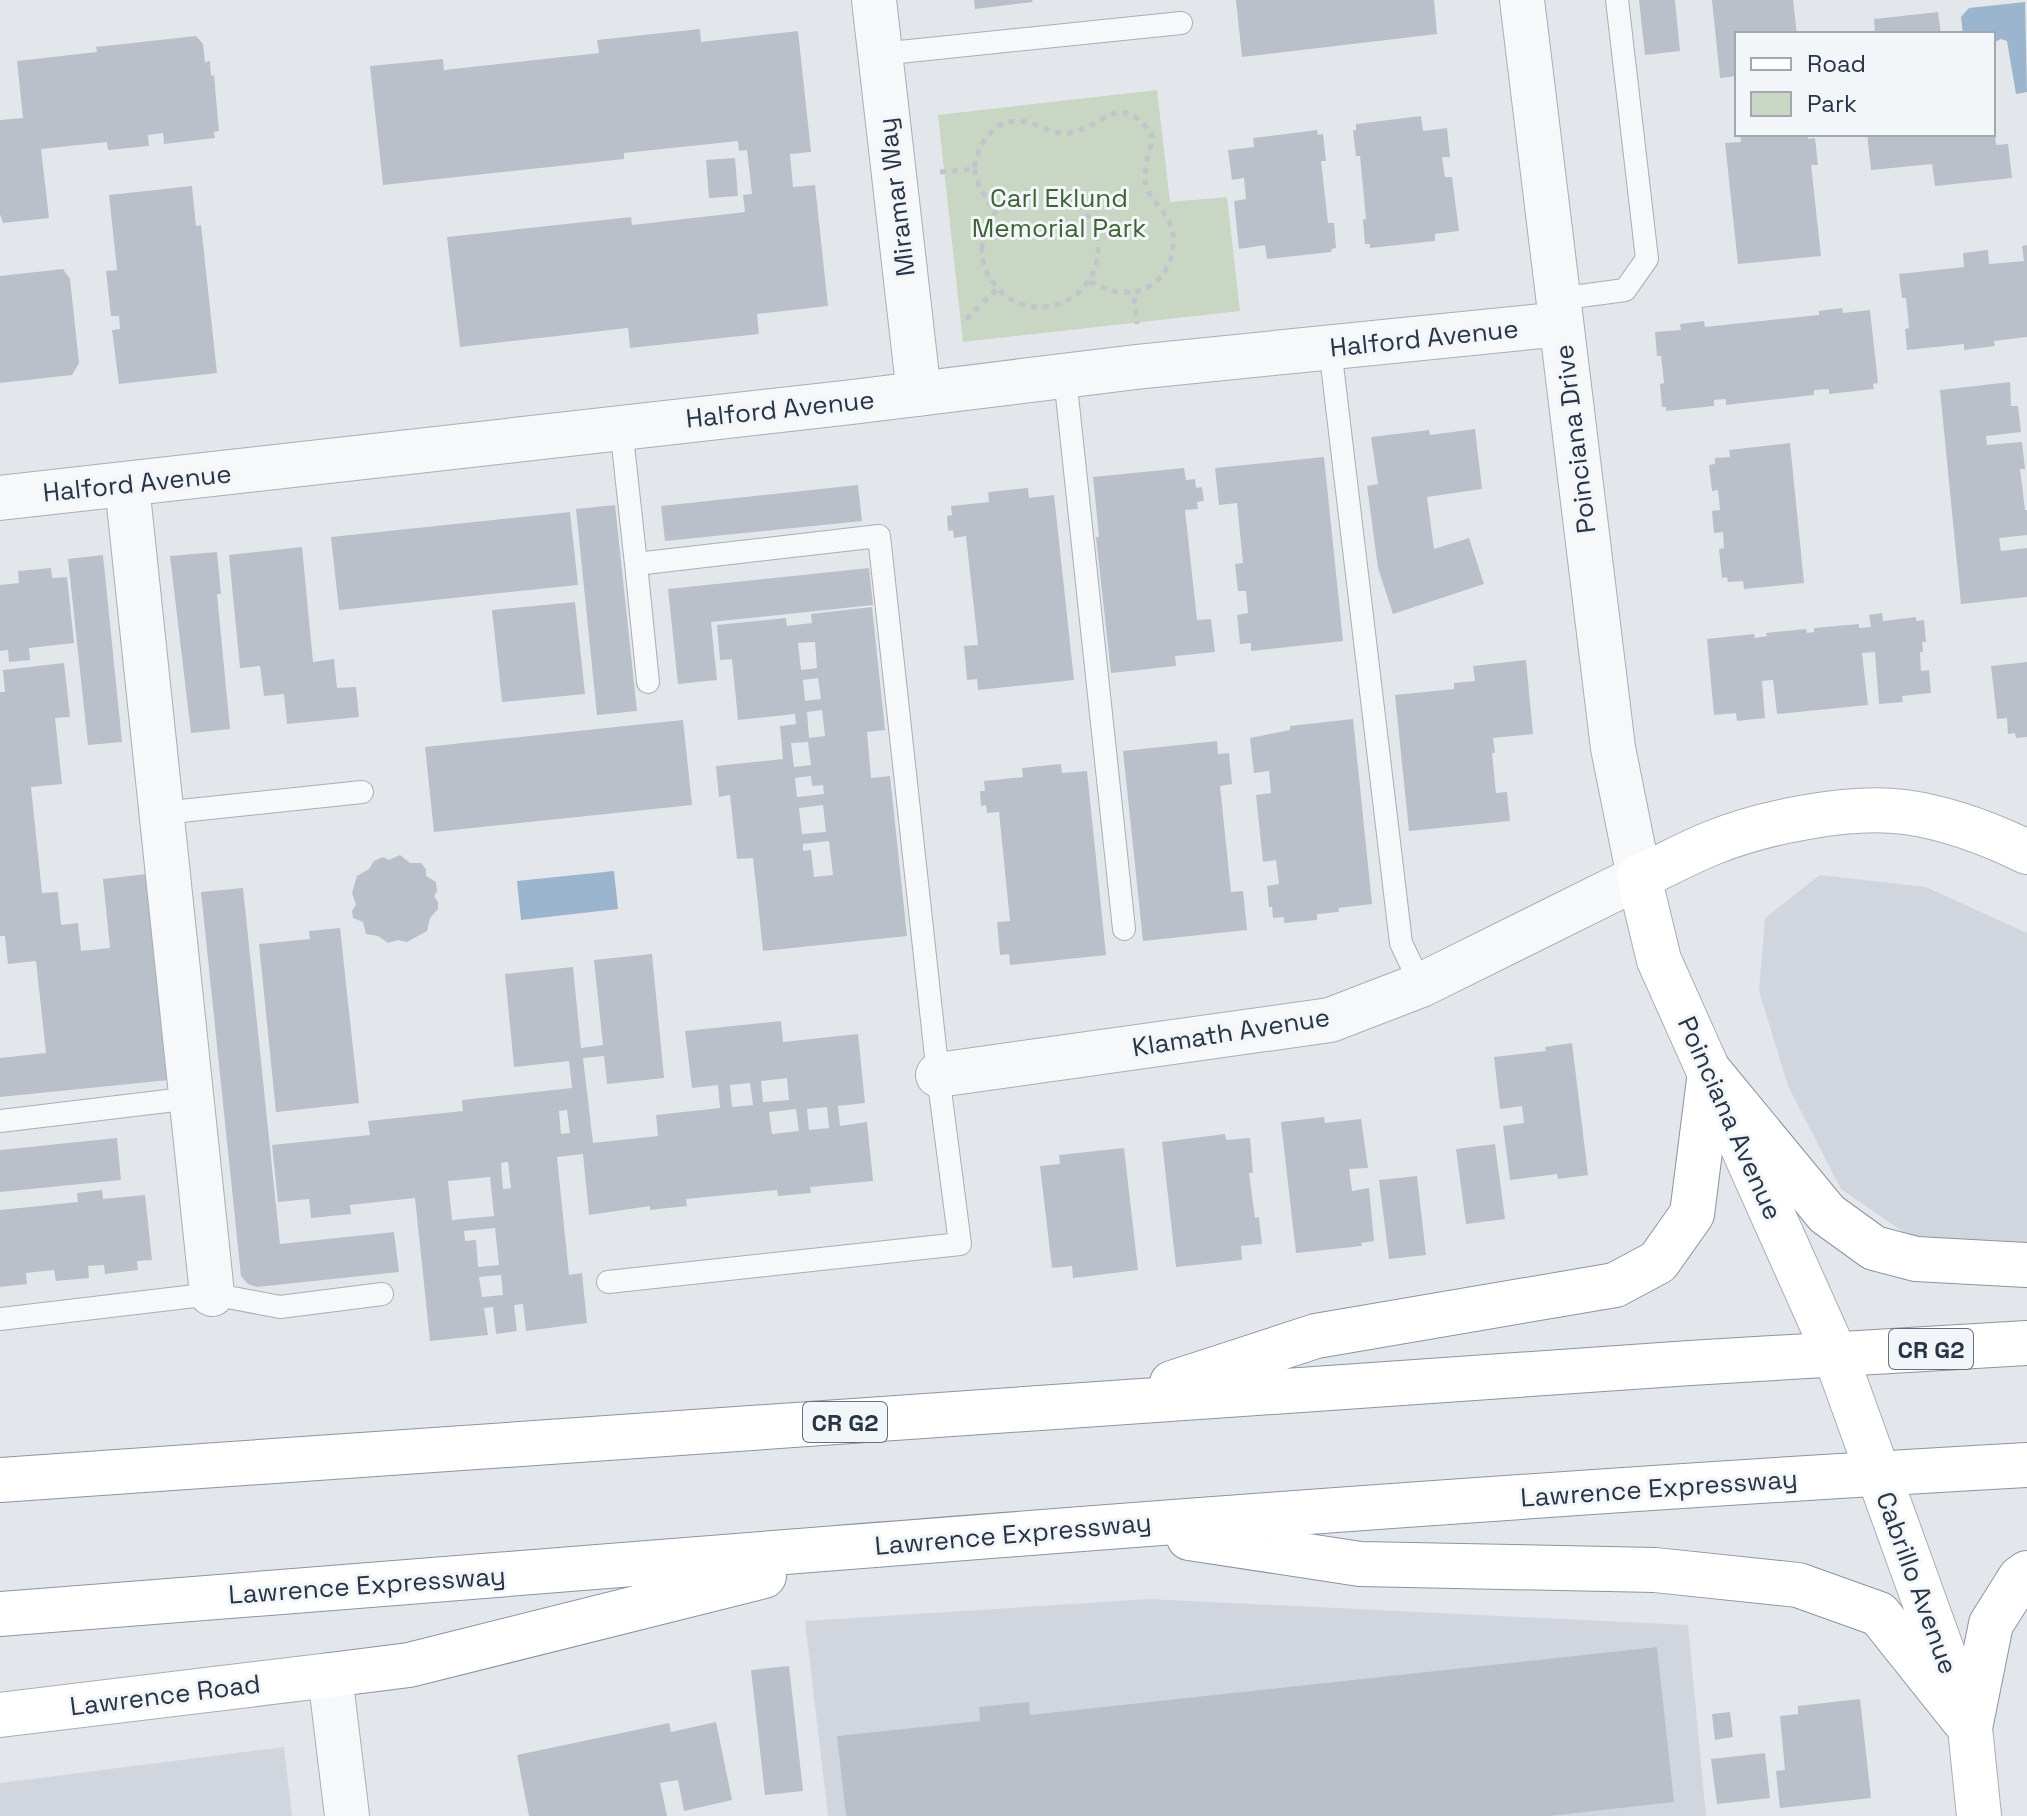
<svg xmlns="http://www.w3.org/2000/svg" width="2027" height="1816" font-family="'Space Grotesk',sans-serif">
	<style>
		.built { fill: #d1d6de }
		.green { fill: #c9d6c4 }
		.water { fill: #9cb5ce }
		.building { fill: #bac0ca; fill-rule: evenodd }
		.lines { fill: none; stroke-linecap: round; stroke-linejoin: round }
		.lane-casing { stroke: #a7aeb7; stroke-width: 24 }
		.street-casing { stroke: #a7aeb7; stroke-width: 46 }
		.secondary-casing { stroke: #a7aeb7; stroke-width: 46 }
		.highway-casing { stroke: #8994a4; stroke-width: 46 }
		.path { stroke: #c1c5cb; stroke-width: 5; stroke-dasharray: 6 6; stroke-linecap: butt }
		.lane { stroke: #f6f8fa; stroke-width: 22 }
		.street { stroke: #f6f8fa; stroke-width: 44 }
		.secondary { stroke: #fff; stroke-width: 44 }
		.highway { stroke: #fff; stroke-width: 44 }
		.labels { text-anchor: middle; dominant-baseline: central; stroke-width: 6; stroke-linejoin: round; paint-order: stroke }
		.shield { fill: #f3f6f9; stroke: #666e7c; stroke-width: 2 }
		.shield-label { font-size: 24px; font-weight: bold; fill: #293446 }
		.street-label { font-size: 26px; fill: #293446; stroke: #f3f6f9 }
		.park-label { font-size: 26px; fill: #3f6236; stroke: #f3f6f9 }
	</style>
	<rect width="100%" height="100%" fill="#e3e7ec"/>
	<path class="built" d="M1820,875l106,12 101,46v309l-115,-4 -71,-49 -53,-103 -29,-95 6,-73z
		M1150,1599l538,26 18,191h-878l-23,-195z
		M284,1747l8,69h-292v-33z"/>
	<path class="green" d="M1157,90l13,112 57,-5 13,114 -277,31 -25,-227z"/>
	<path class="water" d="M2025,2l2,90 -11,2 -9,-53 -6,-2 -8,4v-9h-30l-2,-17 8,-9z
		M614,871l4,38 -97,11 -4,-39z"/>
	<path class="building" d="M974,0h58l1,2 -58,7z
		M1236,0h198l3,34 -195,23z
		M1639,0h36l5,51 -35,4z
		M1712,0h81l4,34h-60v42l-17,2z
		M1938,12l3,22h-66l-1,-15z
		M700,29l1,13 97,-11 13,121 -21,2 3,33 22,-2 13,121 -71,8 2,20 -129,14 -2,-20 -168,19 -13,-110 184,-20 1,8 113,-13 -2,-17 9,-1 -5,-44 -8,1 -1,-10 -114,12v6l-241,26 -13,-119 73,-7 1,11 155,-17 -2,-13z
		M196,36l7,8 2,18 5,-1 1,15 3,-1 5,56 -5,1 1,6 -51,6 -1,-11 -15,2 1,11 -41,4 -1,-8 -66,7 8,69 -46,5 -3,-9v-94l23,-2 -6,-57 80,-9 -1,-5z
		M1421,116l2,15 24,-3 3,29h-8l3,20h7l7,54 -24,3v7l-65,7v-4h-5l-2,-25h3l-6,-63h-4l-3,-26h3v-6z
		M1317,130l1,5 5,-1 3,27h-5l7,62h6l2,25 -5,1 1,3 -65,7 -2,-14 -26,4 -5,-48 12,-2 -2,-21 -12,2 -4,-30 26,-3 -1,-9z
		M1740,134l68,1v4l7,-1 3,27h-7l10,91 -83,8 -13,-121 16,-1z
		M1867,134h128l1,11 12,-1 4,34 -77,8 -3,-22 -61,6z
		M735,158l3,38 -29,2 -3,-38z
		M192,186l4,40 5,-1 16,148 -98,11 -7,-54 8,-1 -1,-13h-8l-5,-45 11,-1 -8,-75z
		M2027,245v92l-33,4 1,5 -31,4v-6l-57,6 -2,-21 4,-1 -3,-30h-4l-3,-24 65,-7 -1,-14 25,-3 1,14 35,-3 -2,-15z
		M63,269l7,10 9,84 -7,12 -72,8v-107z
		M1842,308l1,5 27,-3 8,73 -5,1 1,5 -45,5v-5l-15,1v5l-88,10v-6l-12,1v6l-48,5v-4h-4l-2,-23 4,-1 -3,-27h-4l-2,-24 26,-2 -1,-6 24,-3 1,6 114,-12v-4z
		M2010,382l1,24h7l3,26 -35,4 1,9 35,-3 3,27h-5l5,41h2v25l-28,3 2,13 26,-3v49l-66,7 -21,-214z
		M1475,429l7,60 -55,8 7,52 35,-11 15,46 -91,30 -15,-46 -11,-82 11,-2 -7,-47 58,-7 1,5z
		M1790,443l14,140 -60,6 -1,-8 -15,1 -1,-5 -5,1 -3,-29 5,-1 -1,-16 -9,1 -2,-22 8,-1 -2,-20 -6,1 -3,-26 6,-1v-6l15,-1 -1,-7z
		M1324,457l19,184 -92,10v-8l-11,1 -3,-29 11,-2 -2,-22h-8l-3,-27 8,-1 -6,-60 -18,2 -4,-37z
		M1184,468l2,12 9,-1 1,9 6,-1 2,14 -7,1 1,7 -13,1 12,110 14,-1 4,33 -40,4 1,10 -65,7 -15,-136h3l-6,-60z
		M858,485l4,36 -197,20 -4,-35z
		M1028,488l1,10 25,-3 20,185 -96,10 -1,-11 -10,1 -3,-34 14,-1 -12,-109 -12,2 -1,-8 -5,1 -1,-15 5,-1 -1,-9 38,-4 -1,-10z
		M615,505l22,206 -40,4 -21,-206z
		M570,512l8,73 -239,25 -8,-73z
		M302,547l11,115 21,-3 3,29 19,-1 3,30 -72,7 -3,-30 -20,2 -4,-30 -20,2 -11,-113z
		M217,552l4,42h-4l13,135 -39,4 -21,-177z
		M103,555l19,187 -34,3 -20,-186z
		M51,568l1,10 15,-1 7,66 -45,5 1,12 -21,2 -1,-12 -8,1v-66l19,-2 -1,-12z
		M869,568l4,37 -162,17 6,58 -39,4 -10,-95z
		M575,602l10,92 -83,8 -10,-92z
		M872,607l13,123 -18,2 4,46 19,-2 17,160 -144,15 -10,-93 -16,1 -7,-64 -11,2 -3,-31 67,-7 -3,-33 16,-2 -1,-10 -57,6 -6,-61 -12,1 -3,-35 69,-7 1,8 25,-3 -1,-9zM815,642l2,26 -16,2 -3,-27zM818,678l3,21 -16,2 -2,-21zM822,710l3,26 -16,2 -2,-26zM808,742l3,23 -17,2 -3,-24zM811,776l1,10 11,-1 1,9 -27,3 -2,-19zM823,805l3,27 -24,2 -3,-26zM829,841l4,34 -19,2 -3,-27 -8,1v-7z
		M1882,613l1,8 33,-4v4l8,-1 2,22h-4l1,10h-3l1,19 8,-1 2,23 -29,3 1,6 -24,2 -4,-52 -13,1 6,52 -91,9 -4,-34 -11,1 3,37 -28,3 -1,-8 -22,2 -7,-76 47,-5 1,4 12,-2 -1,-3 40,-4 1,4 7,-1v-4l45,-4v4l12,-1 -2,-12z
		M1526,660l7,74 -40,4 2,15h-3l4,40 11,-1 3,29 -101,10 -14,-136 59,-6v-6l21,-2 -2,-15z
		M2027,662v75l-11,1 -1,-5 -7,1 -1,-16 -10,1 -6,-53z
		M64,663l6,54 -15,1 7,66 -31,3 11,106 16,-1 3,33 17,-2 3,28 29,-3 -7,-69 44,-5 22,206 -169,17v-39l46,-5 -10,-92 -28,3 -3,-28h-5v-244h5l-2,-22z
		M1353,719l19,185 -34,4 1,4 -22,2v6l-33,3v-6l-11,1 -1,-11h-3l-2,-21 12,-2 -3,-24 -13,2 -7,-67 15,-2 -2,-22 -15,2 -4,-35 40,-8v-4z
		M683,720l9,85 -258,27 -9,-85z
		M1217,741l1,13 11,-1 3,31 -12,2 11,106 12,-1 4,39 -104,11 -20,-190z
		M1061,764l1,9 25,-2 19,184 -96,10 -1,-11 -9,1 -3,-33 13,-1 -11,-109 -12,1 -1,-8 -5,1 -1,-15h5l-1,-10 39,-4 -1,-9z
		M400,855l10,8h11l5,6v7l10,6 1,9 -3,5 4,6v7l-8,9 -3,13 -20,11 -9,-2 -10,3 -10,-7 -12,-2 -3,-12 -10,-4 -1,-7 4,-6 -4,-12 5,-17 12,-7 5,-8 9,-4 6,3z
		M243,888l37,356 114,-12 5,40 -142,15 -9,-3 -7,-8 -40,-384z
		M340,928l19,175 -83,9 -17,-168 51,-5 -1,-8z
		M652,954l12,124 -57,6 -3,-28 -21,2 10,85 65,-7 -2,-21 64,-7 -2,-23 -26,3 -7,-57 96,-10 2,21 75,-8 7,69 -27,3 2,20 27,-4 6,59 -63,6 1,6 -33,3 -1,-6 -91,9 1,7 -37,4v-4l-61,9 -6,-61 -26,3 12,118 13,-2 5,50 -61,8 -3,-27 -9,1 3,26 -21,3 -3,-27 -9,1 4,27 -58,6 -15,-143 -65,7 1,9 -40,4 -2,-19 -31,3 -6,-57 98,-10 -2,-14 95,-10 -1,-11 110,-12 -3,-27 -55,6 -9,-93 68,-7 8,81 22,-3 -9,-85zM787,1078l2,22 -26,2 -2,-21zM750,1083l3,22 -21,2 -2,-22zM827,1107l2,21 -20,2 -2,-21zM796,1109l3,22 -27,3 -3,-22zM567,1110l3,23 -9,1 -2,-23zM508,1162l3,26 -8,1 -2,-26zM490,1177l4,39 -42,4 -4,-39zM495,1228l4,37 -21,2 -2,-27 -11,1 -1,-10zM501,1275l2,20 -21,2 -3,-20z
		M1572,1043l16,132 -30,4 -1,-5 -47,6 -7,-54 21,-3 -2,-17 -22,3 -6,-52 52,-6 -1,-4z
		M1324,1117l1,6 36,-4 7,49 -19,1 3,22 17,-3 5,53 -13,2 1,3 -66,7 -15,-131z
		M1225,1134l1,6 24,-2 3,35h-4l6,45 4,-1 3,27 -21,2 1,14 -66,7 -14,-125z
		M117,1138l4,42 -121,12v-42z
		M1495,1144l10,75 -39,5 -10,-75z
		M1124,1148l14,122 -65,8 -1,-12 -20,2 -12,-102 20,-2 -1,-9z
		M1417,1176l9,79 -37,4 -10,-79z
		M102,1190l1,9 42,-4 7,65 -15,1 1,9 -33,4 -1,-9 -16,1 1,12 -33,3 -2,-11 -28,3 1,11 -27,3v-77l78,-8 -1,-9z
		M1657,1647l17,155 -125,14h-703l-9,-80 143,-15 -1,-14 50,-5 1,13z
		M789,1666l14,125 -38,4 -14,-125z
		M1860,1699l11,99 -91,10 -4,-37 9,-1 -5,-54 18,-2v-8z
		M1730,1712l3,25 -18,3 -3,-26z
		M716,1722l16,78 -48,11 -6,-31 -18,3 7,33h-138l-12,-61 152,-32 2,9z
		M1765,1753l5,45 -53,6 -6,-45z"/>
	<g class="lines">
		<g class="lane-casing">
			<path id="lane" d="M880,54l301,-31
				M1558,299l67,-9 22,-31 -30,-259
				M1330,348l71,595 20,42
				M1065,377l59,552
				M636,564l12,118
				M162,813l200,-21
				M0,1121l192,-23
				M608,1282l352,-38 -22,-169 -59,-539 -243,28 -15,-137
				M0,1319l212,-25 68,13 102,-13"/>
		</g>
		<g class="street-casing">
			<path id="street" d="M874,0l45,394
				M127,485l85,809
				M0,498l852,-96 284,-35 425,-43
				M938,1075l392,-55 91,-35 218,-108 -26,-129 -91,-748
				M330,1675l17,141"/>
		</g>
		<g class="secondary-casing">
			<path id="secondary" d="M0,1715l330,-40
				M1979,1816l-9,-88 -135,-374 -176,-394 -20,-83c25,-11 48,-24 73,-34 52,-21 137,-38 193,-31 43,6 83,21 122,40"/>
		</g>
		<g class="highway-casing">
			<path id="highway" d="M1710,1072l117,142 47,34 42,11 111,6
				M1172,1383l144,-47 299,-51 43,-23 34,-48 18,-142
				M0,1480l1690,-117 337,-20
				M1189,1538l171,26 295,6 143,15 81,29 91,114
				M0,1614c675,-52 1351,-111 2027,-149
				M330,1675l79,-10 355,-89
				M1970,1728l21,-104 29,-46 7,-5"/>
		</g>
		<path class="path" d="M974,169l6,19 15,24
			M940,172l34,-3c5,-28 21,-53 53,-47 14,3 27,13 42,11 34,-5 53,-46 84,4 -3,14 -11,35 -7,49 5,15 19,24 24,38 8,18 1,45 -14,58 -6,5 -15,8 -22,11l3,31
			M982 249a58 58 0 1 1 116 0a58 58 0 1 1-116 0Z
			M1090,282l22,9 22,2
			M966,319l31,-30"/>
		<use href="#lane" class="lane"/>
		<use href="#street" class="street"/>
		<use href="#secondary" class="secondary"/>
		<use href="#highway" class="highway"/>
	</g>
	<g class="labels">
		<g class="shield">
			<rect x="1889" y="1329" width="84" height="40" rx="6"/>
			<rect x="803" y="1402" width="84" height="40" rx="6"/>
		</g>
		<g class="shield-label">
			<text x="1931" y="1349">CR G2</text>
			<text x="845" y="1422">CR G2</text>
		</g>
		<g class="street-label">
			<text transform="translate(896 197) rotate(-97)">Miramar Way</text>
			<text transform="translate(1424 338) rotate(-6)">Halford Avenue</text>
			<text transform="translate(780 409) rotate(-6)">Halford Avenue</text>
			<text transform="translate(1575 439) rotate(-97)">Poinciana Drive</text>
			<text transform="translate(137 483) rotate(-6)">Halford Avenue</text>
			<text transform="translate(1231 1032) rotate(-9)">Klamath Avenue</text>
			<text transform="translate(1730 1118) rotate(66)">Poinciana Avenue</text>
			<text transform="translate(1659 1488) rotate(-4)">Lawrence Expressway</text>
			<text transform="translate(1013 1534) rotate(-5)">Lawrence Expressway</text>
			<text transform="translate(1917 1583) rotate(70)">Cabrillo Avenue</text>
			<text transform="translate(367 1585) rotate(-4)">Lawrence Expressway</text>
			<text transform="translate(165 1695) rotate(-7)">Lawrence Road</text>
		</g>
		<g class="park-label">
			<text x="1059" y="198">Carl Eklund<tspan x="1059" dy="30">Memorial Park</tspan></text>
		</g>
	</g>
	<rect x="1735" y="32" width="260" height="104" fill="#f3f6f9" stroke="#a2a8b1" stroke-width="2"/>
	<rect x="1751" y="58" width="40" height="12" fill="#ffffff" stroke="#a2a8b1" stroke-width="2"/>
	<text x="1807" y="72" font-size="24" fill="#293446">Road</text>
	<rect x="1751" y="92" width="40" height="24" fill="#c9d6c4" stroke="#a2a8b1" stroke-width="2"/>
	<text x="1807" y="112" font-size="24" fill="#293446">Park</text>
</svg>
